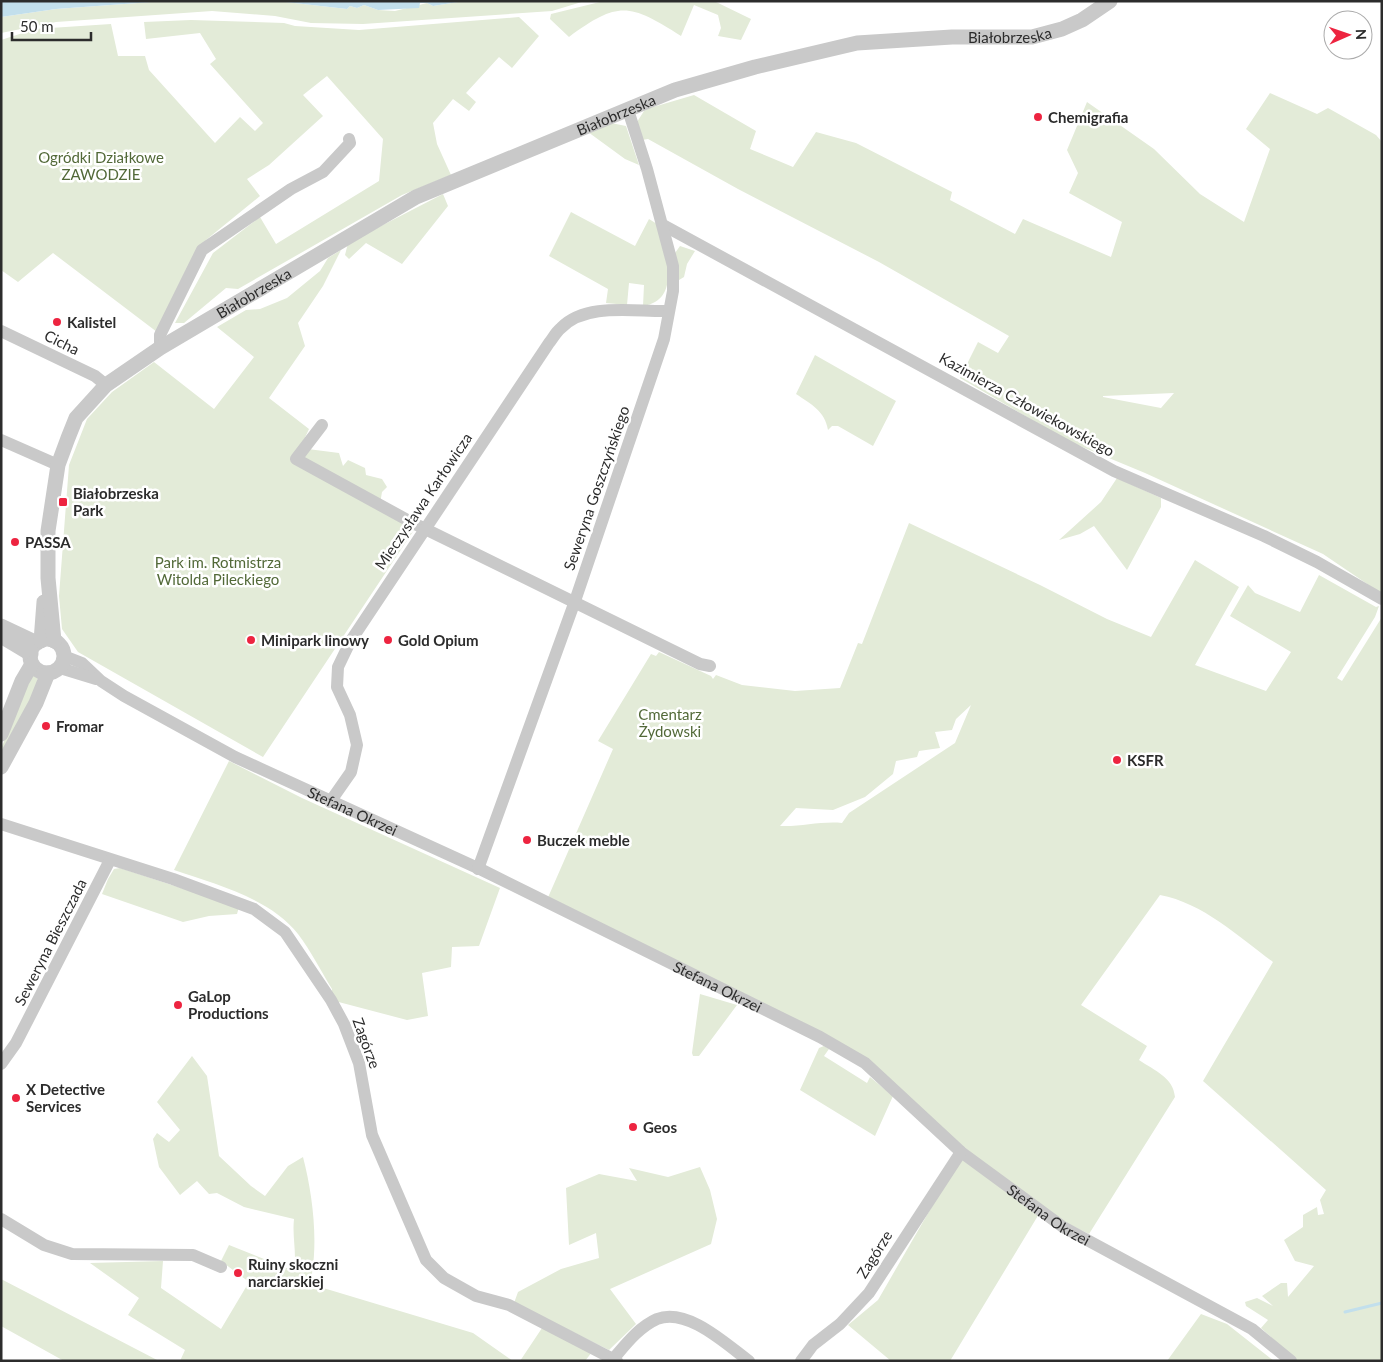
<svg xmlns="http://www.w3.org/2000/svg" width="1383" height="1362" font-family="Lato,sans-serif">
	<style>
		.green { fill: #e3ebd8; fill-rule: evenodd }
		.water { fill: #c2dfec }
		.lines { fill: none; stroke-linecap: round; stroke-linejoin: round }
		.stream { stroke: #c2dfec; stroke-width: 3 }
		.minor { stroke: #c9c9c9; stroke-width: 12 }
		.tertiary { stroke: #c9c9c9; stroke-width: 15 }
		.poi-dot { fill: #ed2440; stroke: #fff; stroke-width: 2 }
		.labels { text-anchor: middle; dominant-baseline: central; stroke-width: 5; stroke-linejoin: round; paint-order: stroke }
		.street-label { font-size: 15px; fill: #2c2c2c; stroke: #fff }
		.poi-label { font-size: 15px; font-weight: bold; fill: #2c2c2c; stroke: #fff; text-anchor: start }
		.park-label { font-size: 15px; fill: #526938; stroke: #fff }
	</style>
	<rect width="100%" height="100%" fill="#fff"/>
	<path class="green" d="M165,1h112l70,8 3,-3 7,2 7,-3 14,5 17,1 32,-8 6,3 31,-5h121l-33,10 -189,13 -52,-1 -36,-7 -63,-5 -156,11 -55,11v-16l55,-8z
		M604,1h110l37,18 -10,21 -23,-4 3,-8 -3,-13 -24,-10 -13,31c-51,-32 -62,-36 -112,1l-19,-18 1,-5z
		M519,17l20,19 -27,32 -13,-11 -33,36 10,9 -7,9 -16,-12 -20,24 4,21 14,31 -49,20 -164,94 -12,-1 -42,35h-9l38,-70 47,-36 16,27 103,-63 4,-42 -56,-63 -24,19 20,21 -54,49 -22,14 13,17 -54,44 -49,92 -104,-79 -35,29 -17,-12v-230l34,-11 76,-5 7,32h27l4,14 66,73 25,-26 15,14 8,-8 -53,-59 6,-5 -16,-26 -54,6 -2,-17 47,-2 93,3 11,3 64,4z
		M1270,93l47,21 11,-6 48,27 6,7v452l-59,-40 -178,-81 -77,-32 -108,-63 18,-36 20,11 11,-17 -130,-74 -141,-73 -90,-50 -6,1 -5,-18 7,-11 6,-3 44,-13 62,36 -6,18 43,18 23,-35 40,11 96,49 -2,8 65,34 8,-15 88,38 11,-35 -53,-29 9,-20 -11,-23 20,-48 67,47 46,45 44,28 26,-73 -24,-20zM1174,393l-13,15 -58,-11v-1z
		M611,123l15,3 13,39 -14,-6 -37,-27z
		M443,194l5,12 -46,58 -36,-21 -17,16 -4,-4 3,-12z
		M571,212l64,34 14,-27 8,5c7,25 27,75 -14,82l1,-21 -15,-2 -2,22 -21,-2 2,-14 -59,-33z
		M680,246l15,5 -8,13 -3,13 -5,3 -4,-27z
		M341,250l-18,36 -25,37 7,23 -36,52 40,31 -9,19 39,5 4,13 5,-6 17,8 1,7 16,4 5,8 -5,5 -2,12 36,23 -153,230 -185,-105 -16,-23 -3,-33 10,-131 18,-46 25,-27 42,-30 60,47 40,-52 -37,-30 29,-17 14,-1 27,-11 33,-27 8,-13z
		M815,355l81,46 -23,45 -35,-20h-6l-4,4c-3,-19 -17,-26 -32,-36z
		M1117,478l44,20v9l-34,63 -33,-44 -14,8 -21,6 42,-38z
		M909,523l131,62 67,34 44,18 44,-77 44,27 -44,78 71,26 25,-39 -61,-36 18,-31 7,8 45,19 19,-37 57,32 3,-1 -4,11 -38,61 5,3 40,-64v744h-85l-36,-33 7,-8 -22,-14 -1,-4 12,-4 16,8 -11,-10 19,-13h6l1,14 26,-31 -19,-5 -11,-21 19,-13v-12l14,-8 1,8 6,-1 -4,-14 6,-10 -123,-109 70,-119c-34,-25 -70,-59 -113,-67l-79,110 66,41 -8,14c16,11 34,17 36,37l-86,137 -53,-26 -171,-145 -319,-161 67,-153 -15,-8 53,-87 5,2 3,-4 52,24 2,3 3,-4 26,10 53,6 45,-3 18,-45 4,1zM971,705l-16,38 -106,70 -7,10c-21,-2 -41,4 -62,3l16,-18 37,2 32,-13 28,-23 3,-13 21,-4 2,-6 21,-3 -5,-16 17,-2 4,-11z
		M31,673l7,4 -4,19 -33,61v-8z
		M229,761l73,37 198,90 -21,58 -27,1 -1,20 -29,6 6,43 -21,4 -76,-20 1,-11c-11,-18 -21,-38 -34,-55 -28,-36 -83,-50 -124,-64z
		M120,868l119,39 -2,7 -28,2 -26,6 -81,-28 6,-15 6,-10z
		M700,994l37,11 -38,51h-6l-1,-3z
		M824,1046l5,3 -5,7 43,27 3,-6 23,19 -18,40 -75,-46 19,-42z
		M192,1056l15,20 12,80 32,30 14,10 23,-30 15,-9c10,39 16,87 7,127l163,49 40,28h-333l5,-11 -57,-35 11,-17 -49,-35 73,-2 -2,27 60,41 28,-47 -28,-21 8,-16 65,26c3,-18 -2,-34 0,-52l-50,-12 -27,-14 -8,1 -12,-13 -17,14 -21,-28 -6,-28 4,-6 12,9 11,-12 -23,-28z
		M961,1156l78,58 -89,147h-59l-43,-36 30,-25z
		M700,1167l10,23 7,29 -6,25 -101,45 26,35 -27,26 -95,-47 4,-11 43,-23 38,-11 -3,-25 -27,12 -3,-57 33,-14 38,7 -8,-13 39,9z
		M1,1279l158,82h-95l-63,-35z
		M1201,1314l26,10 47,37h-107z
		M542,1328l50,24 -7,9h-65z"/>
	<path class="water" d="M1,1h164l-109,8 -55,8z
		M277,1h187l-31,5 -6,-3h-7l-1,5 -41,2 -14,-5 -7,3 -7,-2 -3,3z"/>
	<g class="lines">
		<path class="stream" d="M1345,1312l37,-9"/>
		<g class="minor">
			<path d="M663,225l451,246 150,65 53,26 65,37"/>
			<path d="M1,331l94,45 11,9"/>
			<path d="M160,348v-13l42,-85 89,-61 32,-17 27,-29 -1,-4"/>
			<path d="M322,425l-26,34 115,63 289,142 10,2"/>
			<path d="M1,440l57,25"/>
			<path id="s1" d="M64,656l18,7 19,18 23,15 111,61 247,113 338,167 45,26 96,89 102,75 189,102 39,32"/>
			<path d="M60,668l36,11"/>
			<path d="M330,802l21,-30 6,-27 -7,-30 -13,-28 1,-20 12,-25 199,-299c4,-5 7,-11 12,-15 25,-26 74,-16 107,-17"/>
			<path d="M1,824l172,55 81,30 31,23 46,68 13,24 15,39 13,72 54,125 18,18 32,18 33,9 108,56"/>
			<path d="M478,869l97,-268 89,-262 9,-48v-25l-26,-97 -19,-59"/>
			<path d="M1,1064l15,-21 94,-183"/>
			<path d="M1,1219l43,26 28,9 121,1 28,12"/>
			<path d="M614,1358c12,-14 25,-31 43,-39 30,-12 69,25 92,42"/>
			<path d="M801,1361l12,-16 27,-21 29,-31 92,-141"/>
		</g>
		<g class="tertiary">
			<path d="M1,626l36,17"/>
			<path d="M1,636l30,18"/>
			<circle cx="47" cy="656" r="17"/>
			<path d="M41,641l3,-39"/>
			<path id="s2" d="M54,641l-6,-63v-47l10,-66 10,-27 8,-20 30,-33 54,-37 256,-151 259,-107 80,-23 102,-24 95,-6h80l30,-8 20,-9 28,-19"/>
			<path d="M1,734l21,-53 10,-17"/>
			<path d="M1,767l35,-64 12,-30"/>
		</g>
	</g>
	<g class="poi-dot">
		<circle cx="1038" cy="117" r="5"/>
		<circle cx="57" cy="322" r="5"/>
		<rect x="58" y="497" width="10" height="10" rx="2.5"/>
		<circle cx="15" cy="542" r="5"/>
		<circle cx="251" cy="640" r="5"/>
		<circle cx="388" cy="640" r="5"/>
		<circle cx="46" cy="726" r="5"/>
		<circle cx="1117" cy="760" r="5"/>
		<circle cx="527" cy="840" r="5"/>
		<circle cx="178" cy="1005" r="5"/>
		<circle cx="16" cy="1098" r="5"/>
		<circle cx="633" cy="1127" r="5"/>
		<circle cx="238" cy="1273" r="5"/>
	</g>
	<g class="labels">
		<g class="street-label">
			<text stroke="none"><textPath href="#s2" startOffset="1256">Białobrzeska</textPath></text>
			<text stroke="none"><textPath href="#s2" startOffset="851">Białobrzeska</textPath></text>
			<text stroke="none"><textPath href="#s2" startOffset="446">Białobrzeska</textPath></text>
			<text transform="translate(62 342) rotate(26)">Cicha</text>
			<text transform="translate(1027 404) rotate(29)">Kazimierza Człowiekowskiego</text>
			<text transform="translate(596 488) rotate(-71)">Seweryna Goszczyńskiego</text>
			<text transform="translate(423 501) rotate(-56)">Mieczysława Karłowicza</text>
			<text stroke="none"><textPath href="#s1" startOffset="329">Stefana Okrzei</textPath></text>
			<text transform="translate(50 942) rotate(-63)">Seweryna Bieszczada</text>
			<text stroke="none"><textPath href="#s1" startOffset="734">Stefana Okrzei</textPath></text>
			<text transform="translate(367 1043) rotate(70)">Zagórze</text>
			<text stroke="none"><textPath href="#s1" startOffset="1139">Stefana Okrzei</textPath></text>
			<text transform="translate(874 1254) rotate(-58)">Zagórze</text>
		</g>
		<g class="poi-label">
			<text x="1048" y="117">Chemigrafia</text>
			<text x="67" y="322">Kalistel</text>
			<text x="73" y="493">Białobrzeska<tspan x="73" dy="17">Park</tspan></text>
			<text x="25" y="542">PASSA</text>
			<text x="261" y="640">Minipark linowy</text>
			<text x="398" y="640">Gold Opium</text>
			<text x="56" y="726">Fromar</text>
			<text x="1127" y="760">KSFR</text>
			<text x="537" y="840">Buczek meble</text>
			<text x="188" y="996">GaLop<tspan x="188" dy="17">Productions</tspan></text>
			<text x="26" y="1089">X Detective<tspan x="26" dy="17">Services</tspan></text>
			<text x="643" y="1127">Geos</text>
			<text x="248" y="1264">Ruiny skoczni<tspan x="248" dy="17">narciarskiej</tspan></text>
		</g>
		<g class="park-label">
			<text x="101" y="157">Ogródki Działkowe<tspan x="101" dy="17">ZAWODZIE</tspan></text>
			<text x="218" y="562">Park im. Rotmistrza<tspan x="218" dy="17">Witolda Pileckiego</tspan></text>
			<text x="670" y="714">Cmentarz<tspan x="670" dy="17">Żydowski</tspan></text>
		</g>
	</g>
	<rect width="1383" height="1362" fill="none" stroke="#2c2c2c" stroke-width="5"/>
	<g transform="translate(1348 35) rotate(88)"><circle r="24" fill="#ffffff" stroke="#ababab"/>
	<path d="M0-4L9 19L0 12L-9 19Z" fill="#ed2440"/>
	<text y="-8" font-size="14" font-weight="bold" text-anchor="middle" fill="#2c2c2c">N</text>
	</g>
	<path d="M12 32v8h79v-8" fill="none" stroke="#2c2c2c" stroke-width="2.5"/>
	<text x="20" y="32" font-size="15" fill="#2c2c2c" stroke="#ffffff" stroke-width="4" paint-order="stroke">50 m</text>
</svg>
